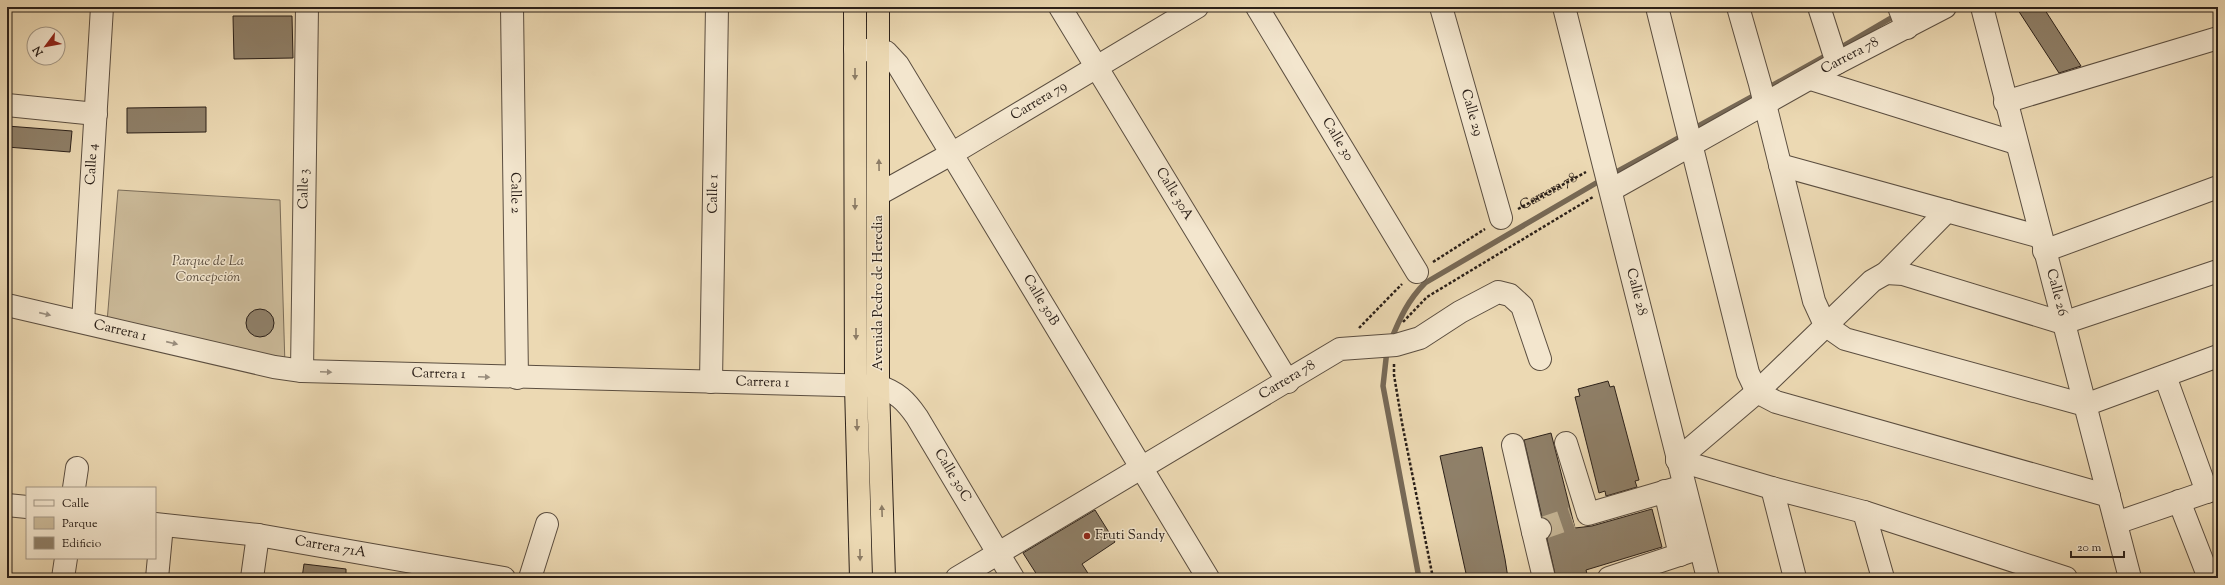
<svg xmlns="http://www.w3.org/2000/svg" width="2225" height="585" font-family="'Sorts Mill Goudy',serif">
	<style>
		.green { fill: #cbba99; stroke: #7b6d59 }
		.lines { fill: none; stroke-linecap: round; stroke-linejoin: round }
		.stream { stroke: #776956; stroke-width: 5.5 }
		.building { fill: #8f8069; stroke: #2b2019 }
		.minor-tunnel { stroke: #c5b494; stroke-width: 22; stroke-dasharray: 22 11; stroke-linecap: butt }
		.minor-casing { stroke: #5b4e40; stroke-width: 24 }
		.highway-casing { stroke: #2b2019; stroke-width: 24 }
		.path { stroke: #2b2019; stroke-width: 2.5; stroke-dasharray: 3 2; stroke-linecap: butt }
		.minor { stroke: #f3e6ce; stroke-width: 22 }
		.highway { stroke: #ecd9b3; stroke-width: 22 }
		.oneway { fill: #8c7c66 }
		.oneway2 { fill: #998d7d }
		.poi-dot { fill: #8f2418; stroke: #f3e6ce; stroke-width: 1.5 }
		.labels { text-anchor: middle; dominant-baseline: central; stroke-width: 3; stroke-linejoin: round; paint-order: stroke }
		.street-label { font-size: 14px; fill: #2b2019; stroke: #f3e6ce }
		.park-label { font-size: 14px; font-style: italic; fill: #5b4e3f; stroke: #f3e6ce }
		.poi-label { font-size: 14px; fill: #2b2019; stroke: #f3e6ce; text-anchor: start }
	</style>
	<rect width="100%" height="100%" fill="#ecd9b3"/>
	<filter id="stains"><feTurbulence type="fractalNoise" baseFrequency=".005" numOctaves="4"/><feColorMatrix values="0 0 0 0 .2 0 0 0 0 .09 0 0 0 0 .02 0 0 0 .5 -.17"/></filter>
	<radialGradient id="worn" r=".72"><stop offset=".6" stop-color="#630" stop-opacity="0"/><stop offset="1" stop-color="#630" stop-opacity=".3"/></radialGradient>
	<path class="green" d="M118,190l162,10 5,166 -178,-44z"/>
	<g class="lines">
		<path class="stream" d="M1838,49l58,-34
			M1766,89l63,-35
			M1693,129l64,-35
			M1611,175l73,-40
			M1391,340c9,-22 17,-40 34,-57l178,-104
			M1387,350l-4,36 36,192"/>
	</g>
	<path class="building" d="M2016,7h27l38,59 -22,7z
		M233,16h59l1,42 -59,1z
		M206,107v25l-79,1v-25z
		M7,126l65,5 -2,21 -63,-5z
		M246 323a14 14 0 1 1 28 0a14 14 0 1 1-28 0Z
		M1608,381l2,6 4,-1 25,94 -4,1 2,6 -31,9 -1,-5 -6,2 -24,-96 5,-1 -2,-7z
		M1551,433l24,95 17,-2 60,-17 10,38 -76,23 2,8h-32l-9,-39 5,-8v-7l-4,-5 -6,-2 -18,-77z
		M1482,447l23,112 3,19h-41l-27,-122z
		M1095,510l20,32 -33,22 9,14h-52l-16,-25z
		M304,564l42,5v9h-44z"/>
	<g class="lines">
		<path class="minor-tunnel" d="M1540,529l32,-11"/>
		<g class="minor-casing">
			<g id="minor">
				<path id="s2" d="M512,7l5,371"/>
				<path id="s3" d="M1060,7l228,375"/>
				<path id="s4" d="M1257,7l160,265"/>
				<path id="s5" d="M1441,7l60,211"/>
				<path id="s6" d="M1564,7l144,571"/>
				<path d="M1657,7l91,366 9,19 19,10 333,94"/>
				<path d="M1738,7l22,77 54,217 11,24 20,14 240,66 133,-49"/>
				<path d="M1819,7l18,56"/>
				<path d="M1899,7l8,21"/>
				<path id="s7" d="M1982,7l148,571"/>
				<path id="s8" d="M855,49l31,3 12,13 310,513"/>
				<path d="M1811,79l205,64"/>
				<path d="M2005,102l213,-64"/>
				<path d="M7,105l89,9"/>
				<path d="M1780,165l261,72"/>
				<path id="s9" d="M1611,190l226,-127 108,-56"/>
				<path id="s10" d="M879,194l74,-41 244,-146"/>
				<path d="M2044,251l174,-64"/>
				<path d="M1886,273l17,1 160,49 155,-52"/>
				<path id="s11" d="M7,305l267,62 28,4 576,15c19,6 28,15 39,31l96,161"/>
				<path id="s12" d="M83,322l19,-315"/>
				<path id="s13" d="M302,371l5,-364"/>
				<path d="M2165,376l42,116"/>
				<path id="s14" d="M711,382l6,-375"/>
				<path d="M1566,443l22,71 96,-28"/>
				<path d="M1513,445l20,87 7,-3"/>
				<path d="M1677,460l95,28 92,24 202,66"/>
				<path d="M1677,460l80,-68 115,-111 14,-8 61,-62"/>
				<path d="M74,488l3,-20"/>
				<path d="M1772,488l23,90"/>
				<path d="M1665,491l15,64"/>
				<path d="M2179,501l30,77"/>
				<path d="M7,505l20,2"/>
				<path d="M1864,512l19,66"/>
				<path d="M2116,523l102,-35"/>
				<path id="s15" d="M155,524l103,11 246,43"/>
				<path d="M1533,532l11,46"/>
				<path d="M63,578l3,-20"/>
				<path d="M157,578l5,-53"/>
				<path d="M252,578l6,-43"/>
				<path d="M530,578l17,-54"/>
				<path id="s16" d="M957,578l383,-229 56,-4 24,-7 40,-26 38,-20 12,3 12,11 18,53"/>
				<path d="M1609,578l91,-30"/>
			</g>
		</g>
		<g class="highway-casing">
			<path id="highway" d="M855,7l1,379 5,192
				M878,7v379l6,192"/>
		</g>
		<g class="path">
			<path id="s1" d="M1518,209l68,-37"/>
			<path d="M1433,262l52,-33"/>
			<path d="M1403,322l24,-25 166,-100"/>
			<path d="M1359,328l43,-44"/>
			<path d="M1394,364v11l8,48 31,155"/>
		</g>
		<use href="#minor" class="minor"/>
		<use href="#highway" class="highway"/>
	</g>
	<defs><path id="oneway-solid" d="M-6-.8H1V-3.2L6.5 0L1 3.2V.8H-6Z"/></defs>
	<g class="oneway">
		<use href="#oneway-solid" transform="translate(855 74) rotate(90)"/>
		<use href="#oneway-solid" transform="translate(879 165) rotate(-91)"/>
		<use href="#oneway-solid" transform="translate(855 204) rotate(90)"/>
		<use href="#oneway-solid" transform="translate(856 334) rotate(90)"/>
		<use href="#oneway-solid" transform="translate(857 425) rotate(89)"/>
		<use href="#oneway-solid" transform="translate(882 511) rotate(-92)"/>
		<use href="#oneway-solid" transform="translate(860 555) rotate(89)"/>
	</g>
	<g class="oneway2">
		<use href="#oneway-solid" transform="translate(45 314) rotate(13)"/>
		<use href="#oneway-solid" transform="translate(172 343) rotate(13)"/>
		<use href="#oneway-solid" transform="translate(326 372) rotate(2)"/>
		<use href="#oneway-solid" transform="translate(484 377) rotate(2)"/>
	</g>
	<circle class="poi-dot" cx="1087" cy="536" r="4"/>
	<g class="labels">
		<g class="street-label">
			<text stroke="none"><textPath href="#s9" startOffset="274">Carrera 78</textPath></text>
			<text stroke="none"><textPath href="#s10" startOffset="185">Carrera 79</textPath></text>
			<text stroke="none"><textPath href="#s5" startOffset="110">Calle 29</textPath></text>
			<text stroke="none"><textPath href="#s4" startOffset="155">Calle 30</textPath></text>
			<text stroke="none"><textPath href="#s12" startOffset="158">Calle 4</textPath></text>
			<text stroke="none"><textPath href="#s13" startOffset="182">Calle 3</textPath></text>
			<text stroke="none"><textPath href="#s2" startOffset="186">Calle 2</textPath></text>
			<text stroke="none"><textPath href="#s1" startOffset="35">Carrera 78</textPath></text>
			<text stroke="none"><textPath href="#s14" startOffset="188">Calle 1</textPath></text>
			<text stroke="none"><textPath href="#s3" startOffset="219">Calle 30A</textPath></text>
			<text transform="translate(879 293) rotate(-90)">Avenida Pedro de Heredia</text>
			<text stroke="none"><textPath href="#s6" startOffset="294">Calle 28</textPath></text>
			<text stroke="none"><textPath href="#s7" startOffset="295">Calle 26</textPath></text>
			<text stroke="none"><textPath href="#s8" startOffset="324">Calle 30B</textPath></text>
			<text stroke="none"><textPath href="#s11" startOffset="116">Carrera 1</textPath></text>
			<text stroke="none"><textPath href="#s11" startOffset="439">Carrera 1</textPath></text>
			<text stroke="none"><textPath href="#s16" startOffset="385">Carrera 78</textPath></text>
			<text stroke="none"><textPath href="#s11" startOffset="763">Carrera 1</textPath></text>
			<text stroke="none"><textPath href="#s11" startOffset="998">Calle 30C</textPath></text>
			<text stroke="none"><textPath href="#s15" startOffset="177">Carrera 71A</textPath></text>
		</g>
		<g class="park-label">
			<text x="208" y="262">Parque de La<tspan x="208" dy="16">Concepción</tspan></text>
		</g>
		<g class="poi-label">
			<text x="1095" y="536">Fruti Sandy</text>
		</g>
	</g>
	<rect width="2225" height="585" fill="none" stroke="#ecd9b3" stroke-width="24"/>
	<rect x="8" y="8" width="2209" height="569" fill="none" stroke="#2b2019" stroke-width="2"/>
	<rect x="12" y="12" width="2201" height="561" fill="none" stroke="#2b2019"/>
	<rect x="26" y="487" width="130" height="72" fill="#f3e6ce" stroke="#a39786"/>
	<rect x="34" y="500" width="20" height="6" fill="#f3e6ce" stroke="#a39786"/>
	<text x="62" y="507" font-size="12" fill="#2b2019">Calle</text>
	<rect x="34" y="517" width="20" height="12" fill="#cbba99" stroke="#a39786"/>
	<text x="62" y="527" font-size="12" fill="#2b2019">Parque</text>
	<rect x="34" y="537" width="20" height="12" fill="#8f8069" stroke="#a39786"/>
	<text x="62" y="547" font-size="12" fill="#2b2019">Edificio</text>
	<g transform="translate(46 46) rotate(238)"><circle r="19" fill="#f3e6ce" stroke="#a39786"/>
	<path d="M0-3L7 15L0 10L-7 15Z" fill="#8f2418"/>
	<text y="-6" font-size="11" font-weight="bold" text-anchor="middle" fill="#2b2019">N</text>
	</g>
	<path d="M2071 551v6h53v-6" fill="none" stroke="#2b2019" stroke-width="2"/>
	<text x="2077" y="551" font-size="12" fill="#2b2019" stroke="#f3e6ce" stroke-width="3" paint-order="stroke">20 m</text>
	<rect width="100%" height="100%" filter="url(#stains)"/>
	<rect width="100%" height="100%" fill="url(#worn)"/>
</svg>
